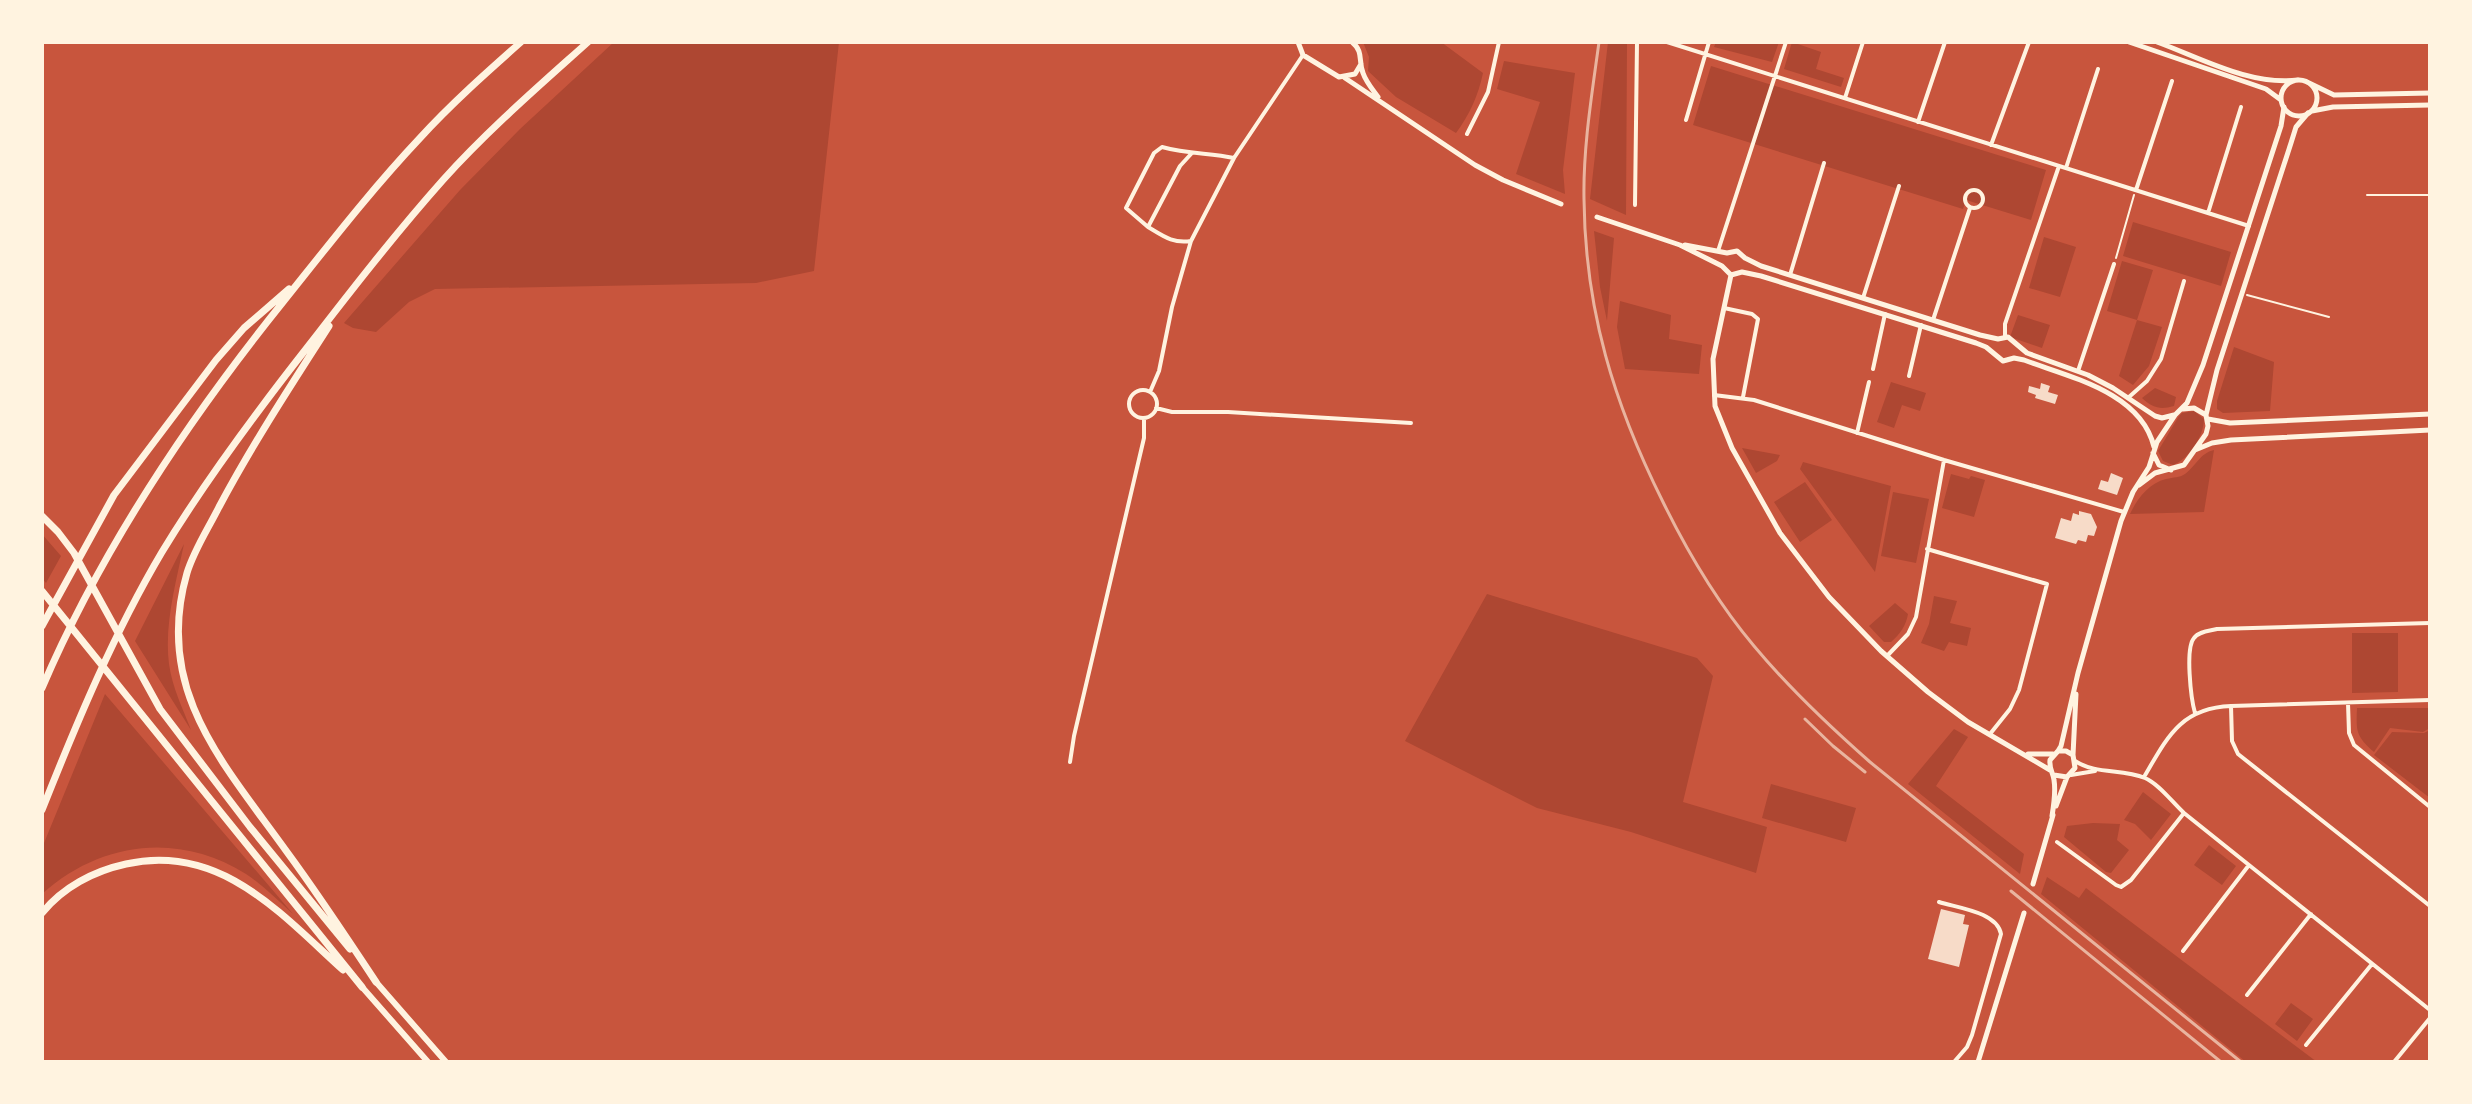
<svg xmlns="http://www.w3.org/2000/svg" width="2472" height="1104" font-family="Helvetica,sans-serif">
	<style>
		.green { fill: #ae4732 }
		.building { fill: #f7dbc8 }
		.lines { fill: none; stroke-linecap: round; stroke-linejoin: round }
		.path { stroke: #fff3e0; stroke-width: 2 }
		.minor { stroke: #fff3e0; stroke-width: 4 }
		.tertiary { stroke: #fff3e0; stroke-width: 5 }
		.secondary { stroke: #fff3e0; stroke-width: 5 }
		.primary { stroke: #fff3e0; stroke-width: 6 }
		.motorway { stroke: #fff3e0; stroke-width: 7 }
		.rail { stroke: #e9b49f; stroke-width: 3 }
	</style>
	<rect width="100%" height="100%" fill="#c8553d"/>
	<path class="green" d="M614,42h225l-25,229 -58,12 -321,6 -26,13 -33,30 -23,-4 -9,-5 116,-133 60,-61z
		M1363,42h78l42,31c-5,23 -13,41 -27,60l-60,-36 -28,-26 1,-14z
		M1608,42h19l-1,173 -36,-16z
		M1716,42h63l-7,20 -58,-15z
		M1792,42l29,10 -5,17 28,9 -3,9 -57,-18z
		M1504,61l71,12 -12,97 2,24 -49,-20 24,-72 -43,-13z
		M1711,66l335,104 -15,50 -65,-20 -3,9 -270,-84z
		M2133,222l98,30 -10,34 -98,-30z
		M1594,231l20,7 -7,83 -7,-34z
		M2044,237l32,10 -16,50 -31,-9z
		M2122,261l31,9 -16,50 25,7 -13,39 -16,19 -14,-9 18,-56 -30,-9z
		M1620,301l51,14 -2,24 33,6 -3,29 -74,-5 -8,-42z
		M2018,315l32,10 -8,23 -32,-11z
		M2234,347l40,15 -4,49 -47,2 -6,-4v-8z
		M1891,382l35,11 -6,18 -18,-6 -8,23 -17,-6z
		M2155,388l21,9 -2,9c-14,4 -21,2 -32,-8z
		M2194,411l10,8c0,17 -15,40 -31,46l-10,-4 -5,-10 21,-35 3,-3z
		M1742,448l38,7 -3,6 -21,12z
		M2214,450l-10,62 -74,2c7,-15 19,-31 36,-35 8,-2 13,-1 19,-5 11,-8 15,-21 29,-24z
		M1803,462l88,24 -16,86 -75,-103z
		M1951,474l18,5 2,-3 14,4 -11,37 -32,-9z
		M1805,482l27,38 -32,22 -26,-40z
		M1893,492l36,7 -13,64 -35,-7z
		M42,534l19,22 -15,27 -4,-5z
		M184,544c-8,38 -20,81 -15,120 3,23 14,45 22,66l-56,-89z
		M1487,594l210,64 16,18 -30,126 84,25 -11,46 -125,-41 -94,-24 -132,-67z
		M1934,596l23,5 -7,22 21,5 -4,18 -18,-4 -5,9 -23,-8 8,-19z
		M1895,603l13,11c-2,12 -8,20 -17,28h-7l-15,-16z
		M2352,633h46v59l-46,1z
		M105,694l188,220c-15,-13 -30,-29 -47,-40 -67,-42 -145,-33 -204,20v-46z
		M2357,708h73v20l-7,4 -33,-4 -16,24c-18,-16 -18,-20 -17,-44z
		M1954,729l14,8 -32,49 88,68 -4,20 -112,-90z
		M2430,730v68l-56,-43 18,-23 32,1z
		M1771,784l85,24 -10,34 -84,-24z
		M2143,792l28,22 -20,26 -16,-16 -11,-4z
		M2093,823l27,1 -3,16 12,10 -18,23 -5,-1 -42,-35 3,-11z
		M2209,845l27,21 -14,19 -28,-20z
		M2047,877l32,21 7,-10 231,174h-71l-205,-168z
		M2291,1003l22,16 -16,22 -22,-17z"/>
	<path class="building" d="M2041,383l9,3 -2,6 10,3 -3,9 -20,-6 1,-3 -8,-3 1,-6 11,3z
		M2111,473l12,5 -6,17 -19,-6 3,-9 7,2z
		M2079,511l12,3 6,13 -3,9 -6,-1 -2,7 -8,-2 -2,4 -21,-6 6,-20 10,3 2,-8 6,2z
		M1941,909l24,6 -2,9 6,1 -10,42 -31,-8z"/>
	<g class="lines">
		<path class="path" d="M2367,195h63
			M2116,258l18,-63
			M2247,295l82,22"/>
		<path class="minor" d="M1667,42l582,184
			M1845,98l18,-56
			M1686,120l23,-78
			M1918,122l27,-80
			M1467,134l21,-42 11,-50
			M1991,145l38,-103
			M1191,154l-11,12 -32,61c15,9 25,17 43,14
			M2066,168l32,-99
			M2136,190l36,-109
			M1965 199a9 9 0 1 1 18 0a9 9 0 1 1-18 0Z
			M1635,205l2,-163
			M2208,213l33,-106
			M1148,227l-22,-19 28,-55 8,-6c26,7 47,6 72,11
			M1718,251l68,-209
			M1790,275l34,-112
			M1863,298l36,-112
			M1724,308l28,6 6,5 -15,78
			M1933,320l37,-112
			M2005,337v-13l54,-158
			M1873,369l12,-55
			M2078,371l36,-107
			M1909,376l12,-51
			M1129 404a14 14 0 1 1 28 0a14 14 0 1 1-28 0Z
			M1150,392l9,-21 13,-64 19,-66 43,-83 69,-103
			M1714,395l40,5 190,60 180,52
			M2129,397l18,-16 14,-22 23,-78
			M1156,408l16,4h56l183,11
			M1857,433l12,-51
			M1927,549l120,35 -28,106 -9,19 -20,25
			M1887,656l21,-22 8,-17 28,-157
			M2348,703l1,30 5,12 76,62
			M2231,706l1,35 6,13 192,152
			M2195,713c-4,-14 -10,-65 -1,-75 5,-7 16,-7 23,-9l213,-6
			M2075,761c22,14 47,7 70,17 14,6 27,24 39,35l246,197
			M1070,762l4,-26 70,-298v-20
			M2071,775l24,-4
			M2144,777c23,-39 36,-69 87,-71l199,-6
			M2057,842l59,43 5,2 10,-7 53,-67
			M1939,902c19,6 58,10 62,32l-29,101 -5,12 -13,15
			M2183,951l66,-86
			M2247,995l64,-81
			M2306,1045l66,-81
			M2394,1062l36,-44"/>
		<path class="tertiary" d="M1298,42l5,13 36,22 16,-3 6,-10
			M1352,42c12,10 6,18 11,31 3,9 10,17 15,24
			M1345,78l130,87 28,15 58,24
			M1597,217l83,28 42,21 9,9 11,-3 19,4 215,67 10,4 17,14 11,-3 10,2c45,17 117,32 130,87
			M1685,245l42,8 10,-2 8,7 16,8 219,69 18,4 10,-2 19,16 61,22 25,13 42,28 7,2 12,-3
			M1731,275l-18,84 2,47 17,42 48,85 49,64 52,54 47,41 40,30 82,48
			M2206,415l11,-45 74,-227 5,-16 12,-14
			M2208,419l22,4 200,-9
			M2195,450l17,-7 19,-3 199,-10
			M2153,453l6,12 12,5
			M2139,485l16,-12 29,-8 22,-31 2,-8 -2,-11 -12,-7 -11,1
			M2028,754h25
			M2073,755l3,-61
			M2054,775l13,2 8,-9 -2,-13 -7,-4h-8
			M2056,806l11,-29
			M2052,816c2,-12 4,-24 2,-36 -1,-8 -5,-11 -4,-20l8,-9 3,-5 17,-73 43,-152 12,-29 16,-25 8,-25 18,-27 12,-12 16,-38 78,-239 3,-19
			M2033,884l20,-69
			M1978,1062l46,-149"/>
		<path class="secondary" d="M2129,42l137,47 15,11
			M2157,42c44,16 93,44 141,38
			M2281 98a18 18 0 1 1 36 0a18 18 0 1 1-36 0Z
			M2307,82l27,13 96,-2
			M2312,111l21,-4 97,-2"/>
		<path class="primary" d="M376,982l70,80
			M362,987l66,75"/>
		<path class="motorway" d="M329,326c-38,59 -77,119 -110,181 -11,22 -25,43 -32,66 -34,117 37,191 100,279 31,42 60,86 89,130
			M42,516l16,16 16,21 86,156 90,118 100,122
			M42,591l320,396
			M42,626l72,-131 102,-135 28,-32 45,-39
			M42,688c60,-140 146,-268 241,-386 44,-55 88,-112 137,-164 31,-34 66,-65 101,-96
			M42,810c35,-88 72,-177 120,-258 43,-71 93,-138 144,-203 44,-57 89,-115 137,-169 45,-50 96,-94 145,-138
			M42,913c21,-26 52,-42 84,-49 94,-21 154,49 217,106"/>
		<path class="rail" d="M1599,42c-7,52 -16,105 -15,157 1,111 30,205 79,303 25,51 54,100 91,144 35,42 74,79 116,116l371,300
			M1805,719l28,27 32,26
			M2011,891l210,171"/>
	</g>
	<rect width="2472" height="1104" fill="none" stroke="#fff3e0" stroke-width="88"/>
</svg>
